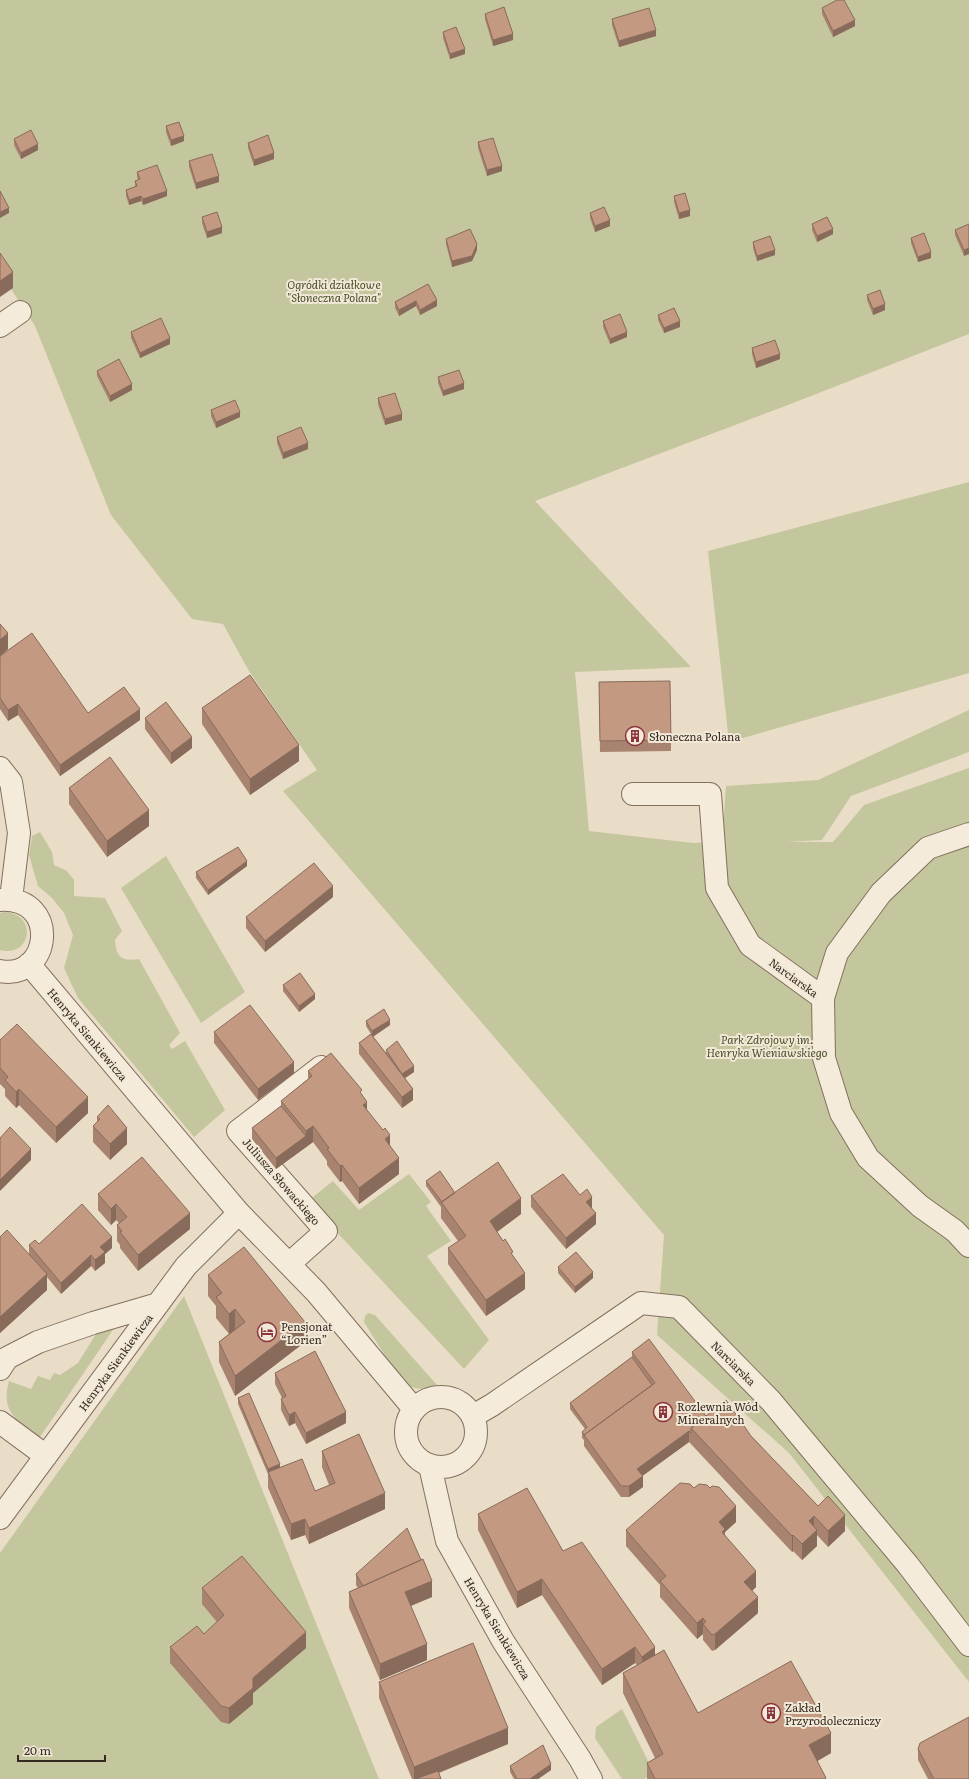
<svg xmlns="http://www.w3.org/2000/svg" width="969" height="1779" font-family="Literata,serif">
	<style>
		.green { fill: #c4c69d }
		.lines { fill: none; stroke-linecap: round; stroke-linejoin: round }
		.minor-casing { stroke: #83705f; stroke-width: 24 }
		.minor { stroke: #f5ebda; stroke-width: 22 }
		.wall { fill: #a88470 }
		.shaded-wall { fill: #886b5b }
		.building { fill: #c39982; stroke: #886b5b }
		.labels { text-anchor: middle; dominant-baseline: central; stroke-width: 4; stroke-linejoin: round; paint-order: stroke }
		.park-label { font-size: 11px; font-style: italic; fill: #484f2a; stroke: #f2e8d7 }
		.poi-label { font-size: 11px; fill: #352a21; stroke: #f2e8d7; text-anchor: start }
		.street-label { font-size: 11px; fill: #352a21; stroke: #f2e8d7 }
	</style>
	<rect width="100%" height="100%" fill="#e9ddc8"/>
	<path class="green" d="M0,0h969v334l-181,71 -253,96 156,166 -116,5 14,159 104,12 29,-1 4,-56 92,-6 151,-70v42l-118,44 -29,44 -36,2h47l31,-37 105,-37v914l-180,-229 -132,-118 7,-100 -381,-444 34,-21 -68,-99 -26,-47 -31,-5 -81,-104 -76,-189 -35,-54z
		M969,482v191l-240,69 -21,-191z
		M40,832l12,20 2,13 13,6 7,9v16l31,2 17,33 -7,9c1,17 7,22 24,19l41,74 -11,12 3,4 13,-8 40,69 -31,27 -116,-139 -14,-30 9,-33 -9,-22 -12,-15 -14,-12 -9,-31 3,-19z
		M166,856l79,136 -44,31 -80,-135z
		M4,912c34,1 28,46 -4,38v-37z
		M409,1174l22,28 -5,4 25,35 -24,15 62,84 -25,29 -156,-168 25,-20 26,29z
		M184,1296l195,483h-379v-226z
		M368,1313l7,2 62,70 -2,2c-17,3 -23,3 -36,-9l-35,-56 1,-6z
		M117,1324l-77,113c-22,-15 -40,-25 -31,-56l22,8 7,-13 12,4 4,-7 6,2 18,-12 18,-29z
		M622,1709l32,64 -10,6h-22l-27,-41 1,-11z"/>
	<g class="lines">
		<g class="minor-casing">
			<path id="minor" d="M0,326l20,-14
				M0,768l11,14 8,51 -8,66
				M633,794h77l7,94 33,57 73,53
				M969,834l-41,14 -47,45 -44,60 -14,45 1,60 17,55 27,45 52,48 35,25 14,15
				M0,900c61,-4 51,81 0,71
				M29,964l210,249 77,79 98,117
				M289,1264l37,-33 -88,-100 83,-64
				M0,1369l7,-11 31,-16 55,-19 65,-19
				M406 1432a35 35 0 1 1 70 0a35 35 0 1 1-70 0Z
				M473,1416l19,-11 149,-102 38,4 92,94 137,164 61,80
				M0,1422l46,34
				M430,1466l17,75 56,100 77,118 11,20
				M0,1518l186,-252 53,-53"/>
		</g>
		<use href="#minor" class="minor"/>
	</g>
	<path class="wall" d="M822,8l33,18 -22,11 -11,-23z
		M485,14l28,26 -20,6 -8,-27z
		M612,19l44,17 -37,11 -7,-22z
		M443,32l22,22 -15,5 -7,-21z
		M166,126l18,15 -13,5 -5,-14z
		M14,139l24,11 -17,9 -7,-14z
		M478,142l24,29 -15,5 -9,-28z
		M248,143l26,16 -20,7 -6,-18z
		M189,161l30,21 -23,7 -7,-22z
		M137,172l30,24 -24,9 -2,-4 -12,4 -3,-9v-6l9,-3v-6l3,-1 -1,-3z
		M674,196l16,20 -11,3 -5,-17z
		M590,213l20,13 -15,6 -5,-14z
		M202,217l20,16 -15,5 -5,-15z
		M812,224l21,10 -16,8 -5,-12z
		M969,224l-5,32 -9,-21v-5z
		M911,238l20,20 -13,4 -7,-19z
		M446,239l31,11 -5,11 -20,6 -6,-23z
		M753,242l22,13 -18,6 -4,-13z
		M428,284l9,22 -17,9 -4,-9 -17,10 -4,-8v-6z
		M867,295l18,15 -12,5 -6,-15z
		M658,315l22,12 -16,6 -6,-13z
		M603,321l24,16 -17,7 -7,-17z
		M131,332l39,12 -30,14 -9,-20z
		M752,348l28,11 -24,9 -4,-14z
		M97,371l35,19 -22,12 -13,-26z
		M438,377l26,12 -21,7 -5,-13z
		M378,398l24,22 -17,5 -7,-21z
		M211,410l29,7 -24,11 -5,-12z
		M277,437l31,12 -25,10 -6,-16z
		M0,624l8,25 -5,5 85,59 52,7 -80,56 -42,-61 -10,6 -8,-12z
		M599,682l72,58v11l-71,1z
		M202,708l97,53 -49,34 -48,-71z
		M145,718l47,30 -21,16 -26,-35z
		M69,788l80,38 -42,31 -38,-53z
		M247,866l-39,29 -12,-17v-6z
		M333,897l-68,55 -19,-24v-11z
		M283,985l32,14 -16,13 -16,-21z
		M366,1021l24,4 -17,12 13,16v-3l28,22 -9,6 8,22 -11,8 -43,-54v-11l12,-9 -5,-8z
		M214,1032l80,41 -36,27 -44,-57z
		M0,1040l88,73 -32,30 -37,-38 -3,3 -11,-12v-7l-5,-5z
		M308,1071l54,24 5,15 23,36 9,28 -40,30 -17,-23 -2,1 -13,-17v-4l-14,-19 -37,27 -24,-30v-11l29,-22v-5l27,-22z
		M97,1117l30,27 -17,16 -17,-18v-16l4,-4z
		M426,1181l29,12 66,21 -24,18 16,24 12,33 -39,27 -38,-52v-16l10,-7 -17,-23v-11l-15,-21z
		M98,1194l92,35 -52,42 -18,-23v-3l-3,-4v-16l2,-2 -3,-3 -5,5 -13,-15z
		M580,1195l12,13v1l4,15 -30,25 -35,-42v-11z
		M0,1237l29,18v-10l10,-1 73,4 -7,6v9l-10,8 -4,-5 -30,28 -14,-17v13l-47,43z
		M558,1267l35,11 -18,15 -17,-20z
		M208,1275l97,67 -70,54 -16,-34v-20l10,-8 -13,-16v-12l-8,-10z
		M632,1352l74,64 45,20 67,70 27,25 -17,16 -11,-12v11l-15,14 -9,-9 -1,1 -103,-110 -46,33v12l-14,10h-8l-37,-51v-6l-2,-2v-6l3,-3 -15,-20v-6l62,-46z
		M275,1373l71,50 -40,21 -11,-21 -6,3 -8,-16v-11l1,-1 -7,-14z
		M238,1398l42,69 35,24 14,-6 -7,-18v-16l63,58 -76,35 -4,-9 -14,5 -23,-52v-14l-30,-70z
		M694,1488l42,34 -11,10v4l31,51 -4,4 6,22 -43,37 -3,1 -9,-11v-6l-6,5 -37,-42v-12l-34,-39v-16z
		M478,1514l85,37 92,104 43,58 133,40 -14,8 9,18h-179v-16l8,-5 -32,-65v-20l14,-8 -2,-2 -33,22 -60,-90 -25,13 -39,-78z
		M356,1574l76,23 -21,9 16,54 -47,20 -31,-72v-16l9,-4 -2,-3z
		M202,1588l104,60 -53,45v11l-24,20 -8,-2 -51,-59v-16l34,-13 13,-12 -15,-18z
		M379,1682l129,62 -69,29 2,6h-29l-33,-81z
		M918,1749l51,30h-41l-10,-19z
		M510,1766l41,4 -13,9h-24l-4,-7z"/>
	<path class="shaded-wall" d="M855,20v6l-22,11v-6z
		M656,30v6l-37,11v-6z
		M513,34v6l-20,6v-6z
		M465,49v5l-15,5v-5z
		M184,136v5l-13,5v-6z
		M38,144v6l-17,9v-6z
		M274,153v6l-20,7v-6z
		M502,166v5l-15,5v-6z
		M219,176v6l-23,7v-6z
		M167,191v5l-24,9v-6z
		M141,196v5l-12,4v-5z
		M9,208v5l-9,5v-6z
		M690,210v6l-11,3v-6z
		M610,220v6l-15,6v-6z
		M222,227v6l-15,5v-6z
		M833,229v5l-16,8v-6z
		M477,244v6l-5,11 -20,6v-6z
		M969,248v6l-5,2v-6z
		M775,250v5l-18,6v-5z
		M931,252v6l-13,4v-5z
		M13,272v16l-13,9v-16z
		M437,300v6l-17,9v-5z
		M416,301v5l-17,10v-6z
		M885,304v6l-12,5v-6z
		M680,321v6l-16,6v-5z
		M627,332v5l-17,7v-5z
		M170,338v6l-30,14v-5z
		M780,354v5l-24,9v-6z
		M464,383v6l-21,7v-5z
		M132,384v6l-22,12v-6z
		M240,412v5l-24,11v-6z
		M402,414v6l-17,5v-6z
		M308,443v6l-25,10v-6z
		M8,633v16l-8,7v-16z
		M18,704v11l-10,6v-11z
		M140,709v11l-80,56v-11z
		M192,737v11l-21,16v-11z
		M299,745v16l-49,34v-16z
		M149,810v16l-42,31v-16z
		M247,861v5l-39,29v-5z
		M333,886v11l-68,55v-11z
		M315,994v5l-16,13v-6z
		M390,1020v5l-18,12v-6z
		M294,1062v11l-36,27v-11z
		M414,1066v6l-12,8v-6z
		M19,1089v16l-3,3v-16z
		M413,1089v11l-11,8v-11z
		M88,1097v16l-32,30v-16z
		M367,1102v16l-4,-13z
		M313,1126v16l-37,27v-11l30,-22v-5z
		M127,1128v16l-17,16v-16z
		M390,1135v16l-5,-12z
		M31,1149v11l-31,31v-11z
		M399,1158v16l-40,30v-16z
		M342,1165v16l-2,1v-16z
		M592,1197v11l-6,5v-11z
		M521,1198v16l-31,23v-16z
		M116,1204v16l-5,5v-16z
		M190,1213v16l-52,42v-16z
		M596,1213v11l-30,25v-11z
		M112,1237v11l-7,6v9l-10,8v-11l5,-13z
		M91,1255v11l-30,28v-11z
		M593,1272v6l-18,15v-6z
		M525,1273v16l-39,27v-16z
		M47,1274v16l-47,43v-16z
		M235,1309v21l-6,5v-21z
		M305,1322v20l-70,54v-20z
		M295,1412v11l-6,3v-11z
		M346,1412v11l-40,21v-11z
		M689,1431v11l-52,38v-11z
		M280,1464v6l-12,3v-4z
		M643,1476v11l-14,10v-11z
		M385,1493v16l-76,35v-16z
		M736,1506v16l-11,10v13l-6,-23z
		M845,1515v16l-17,16v-16z
		M814,1516v16l-5,-11z
		M305,1519v16l-14,5v-16z
		M817,1530v16l-15,14v-16z
		M793,1535v16l-1,1v-16z
		M756,1571v16l-12,11v-16z
		M542,1579v16l-25,13v-16z
		M432,1581v16l-27,11v-16z
		M758,1597v16l-43,37v-16z
		M703,1618v16l-6,5v-16z
		M306,1632v16l-53,45v11l-24,20v-16l24,-30z
		M427,1644v16l-47,20v-16z
		M635,1647v16l-33,22v-16z
		M655,1647v16l-13,10v-16z
		M508,1728v16l-85,35h-9v-12z
		M831,1733v20l-22,13v-21z
		M551,1764v6l-13,9h-8z"/>
	<path class="building" d="M837,0h7l11,20 -22,11 -11,-23z
		M504,7l9,27 -20,6 -8,-26z
		M649,8l7,22 -37,11 -7,-22z
		M456,27l9,22 -15,5 -7,-22z
		M179,122l5,14 -13,4 -5,-14z
		M31,130l7,14 -17,9 -7,-14z
		M268,135l6,18 -20,7 -6,-17z
		M493,138l9,28 -15,4 -9,-28z
		M212,154l7,22 -23,7 -7,-22z
		M157,165l10,26 -24,8 -2,-3 -12,4 -3,-10 11,-4 -2,-5 5,-2 -3,-7z
		M0,191l9,17 -9,4z
		M685,193l5,17 -11,3 -5,-17z
		M604,207l6,13 -15,6 -5,-13z
		M217,212l5,15 -15,5 -5,-15z
		M827,217l6,12 -16,7 -5,-12z
		M969,224v24l-5,2 -9,-20z
		M470,229l7,15 -5,12 -20,5 -6,-22z
		M924,233l7,19 -13,5 -7,-19z
		M770,236l5,14 -18,6 -4,-14z
		M0,253l13,19 -13,9z
		M428,284l9,16 -17,10 -4,-9 -17,9 -4,-8z
		M880,290l5,14 -12,5 -6,-14z
		M674,308l6,13 -16,7 -6,-13z
		M620,314l7,18 -17,7 -7,-18z
		M161,318l9,20 -30,15 -9,-21z
		M775,340l5,14 -24,8 -4,-14z
		M119,359l13,25 -22,12 -13,-25z
		M459,370l5,13 -21,8 -5,-14z
		M395,393l7,21 -17,5 -7,-21z
		M235,400l5,12 -24,10 -5,-12z
		M301,427l7,16 -25,10 -6,-16z
		M0,624l8,9 -8,7z
		M32,633l56,80 36,-26 16,22 -80,56 -42,-61 -10,6 -8,-12v-42z
		M250,675l49,70 -49,34 -48,-71z
		M670,681l1,59 -71,1 -1,-59z
		M166,702l26,35 -21,16 -26,-35z
		M110,757l39,53 -42,31 -38,-53z
		M238,847l9,14 -39,29 -12,-18z
		M314,863l19,23 -68,55 -19,-24z
		M300,973l15,21 -16,12 -16,-21z
		M250,1005l44,57 -36,27 -44,-57z
		M384,1009l6,11 -18,11 -6,-10z
		M17,1024l71,73 -32,30 -37,-38 -3,3 -11,-12 3,-3 -8,-9v-28z
		M371,1034l42,55 -11,8 -43,-54z
		M397,1041l17,25 -12,8 -16,-24z
		M331,1053l31,37 -2,2 7,10 -4,3 20,25 2,-2 5,7 -5,4 14,19 -40,30 -17,-23 -2,1 -13,-17 2,-1 -16,-22 -7,5 -25,-30 31,-25 -4,-5z
		M108,1105l19,23 -17,16 -17,-18 7,-7 -3,-2z
		M281,1106l25,30 -30,22 -24,-30z
		M10,1127l21,22 -31,31v-42z
		M142,1157l48,56 -52,42 -18,-23 2,-1 -5,-6 10,-8 -11,-13 -5,5 -13,-15z
		M498,1162l23,36 -31,23 13,20 2,-2 8,13 -2,1 14,20 -39,27 -38,-52 18,-12 -25,-34z
		M440,1171l15,22 -13,9 -16,-21z
		M563,1174l17,21 7,-6 5,8 -6,5 10,11 -30,25 -35,-42z
		M82,1204l30,33 -12,10 5,5 -10,8 -4,-5 -30,28 -32,-38 6,-5 4,4z
		M7,1230l40,44 -47,43v-80z
		M244,1247l61,75 -70,54 -16,-34 26,-20 -10,-13 -6,5 -13,-17 6,-4 -14,-18z
		M576,1252l17,20 -18,15 -17,-20z
		M649,1339l57,77 -15,12v5l-2,-2 -52,38 6,7 -14,10h-8l-37,-51 71,-52 -23,-31z
		M315,1351l31,61 -40,21 -11,-21 -6,3 -8,-16 5,-3 -11,-23z
		M632,1357l20,28 -68,50 -2,-3 5,-5 -17,-24z
		M249,1393l31,71 -12,5 -30,-71z
		M726,1400l25,36 67,70 10,-10 17,19 -17,16 -14,-15 -5,5 8,9 -15,14 -9,-9 -1,1 -101,-108z
		M359,1434l26,59 -76,35 -4,-9 -14,5 -23,-52 34,-13 13,32 20,-8 -13,-32z
		M680,1483l10,1 4,4 5,-4 8,1 3,3 2,-2 7,1 17,19 -17,16 6,7 -3,3 34,39 -12,11 14,15 -43,37 -3,1 -9,-11 3,-2 -3,-4 -6,5 -37,-42 6,-5 -40,-46z
		M527,1488l36,63 19,-9 73,105 -13,10 -7,-10 -33,22 -60,-90 -25,13 -39,-78z
		M407,1528l14,32 -58,26 -7,-12z
		M242,1556l64,76 -53,46v10l-24,20 -8,-2 -51,-59 27,-21 7,8 20,-19 -22,-27z
		M423,1559l9,22 -27,11 22,52 -47,20 -31,-72z
		M473,1643l35,85 -94,39 -35,-85z
		M664,1650l34,63 93,-52 40,72 -22,12 17,33 -2,1h-169l-8,-16 16,-9 -40,-81z
		M969,1717v62h-35l-16,-30 2,-6z
		M543,1745l8,19 -21,15h-13l-7,-13z
		M438,1771l3,8h-22l-1,-1z"/>
	<defs>
		<g id="building-ring" transform="scale(1)"><circle r="9.5" fill="#f2e8d7" stroke="#8b363c" stroke-width="1.5"/><path d="M-4-6H4V6H1V3H-1V6H-4ZM-2.5-4.3h1.7v1.8h-1.7ZM.8-4.3h1.7v1.8H.8ZM-2.5-1h1.7V.8h-1.7ZM.8-1h1.7V.8H.8Z" fill="#8b363c"/></g>
		<g id="hotel-ring" transform="scale(1)"><circle r="9.5" fill="#f2e8d7" stroke="#8b363c" stroke-width="1.5"/><path d="M-6-4.5h1.5V1H6V5H4.5V3h-9V5H-6ZM-4 0a1.8 1.8 0 1 1 3.6 0ZM.5 0V-2.5h3Q6-2.5 6 0Z" fill="#8b363c"/></g>
	</defs>
	<g fill-rule="evenodd">
		<use href="#building-ring" x="635" y="736"/>
		<use href="#hotel-ring" x="267" y="1332"/>
		<use href="#building-ring" x="663" y="1412"/>
		<use href="#building-ring" x="771" y="1713"/>
	</g>
	<g class="labels">
		<g class="park-label">
			<text x="334" y="284">Ogródki działkowe<tspan x="334" dy="13">"Słoneczna Polana"</tspan></text>
			<text x="767" y="1039">Park Zdrojowy im.<tspan x="767" dy="13">Henryka Wieniawskiego</tspan></text>
		</g>
		<g class="poi-label">
			<text x="649" y="736">Słoneczna Polana</text>
			<text x="281" y="1326">Pensjonat<tspan x="281" dy="13">“Lorien”</tspan></text>
			<text x="677" y="1406">Rozlewnia Wód<tspan x="677" dy="13">Mineralnych</tspan></text>
			<text x="785" y="1707">Zakład<tspan x="785" dy="13">Przyrodoleczniczy</tspan></text>
		</g>
		<g class="street-label">
			<text transform="translate(794 977) rotate(36)">Narciarska</text>
			<text transform="translate(88 1034) rotate(50)">Henryka Sienkiewicza</text>
			<text transform="translate(282 1181) rotate(49)">Juliusza Słowackiego</text>
			<text transform="translate(115 1362) rotate(-54)">Henryka Sienkiewicza</text>
			<text transform="translate(734 1363) rotate(45)">Narciarska</text>
			<text transform="translate(498 1628) rotate(59)">Henryka Sienkiewicza</text>
		</g>
	</g>
	<path d="M18 1755v6h87v-6" fill="none" stroke="#352a21" stroke-width="2"/>
	<text x="24" y="1755" font-size="12" fill="#352a21" stroke="#f2e8d7" stroke-width="3" paint-order="stroke">20 m</text>
</svg>
